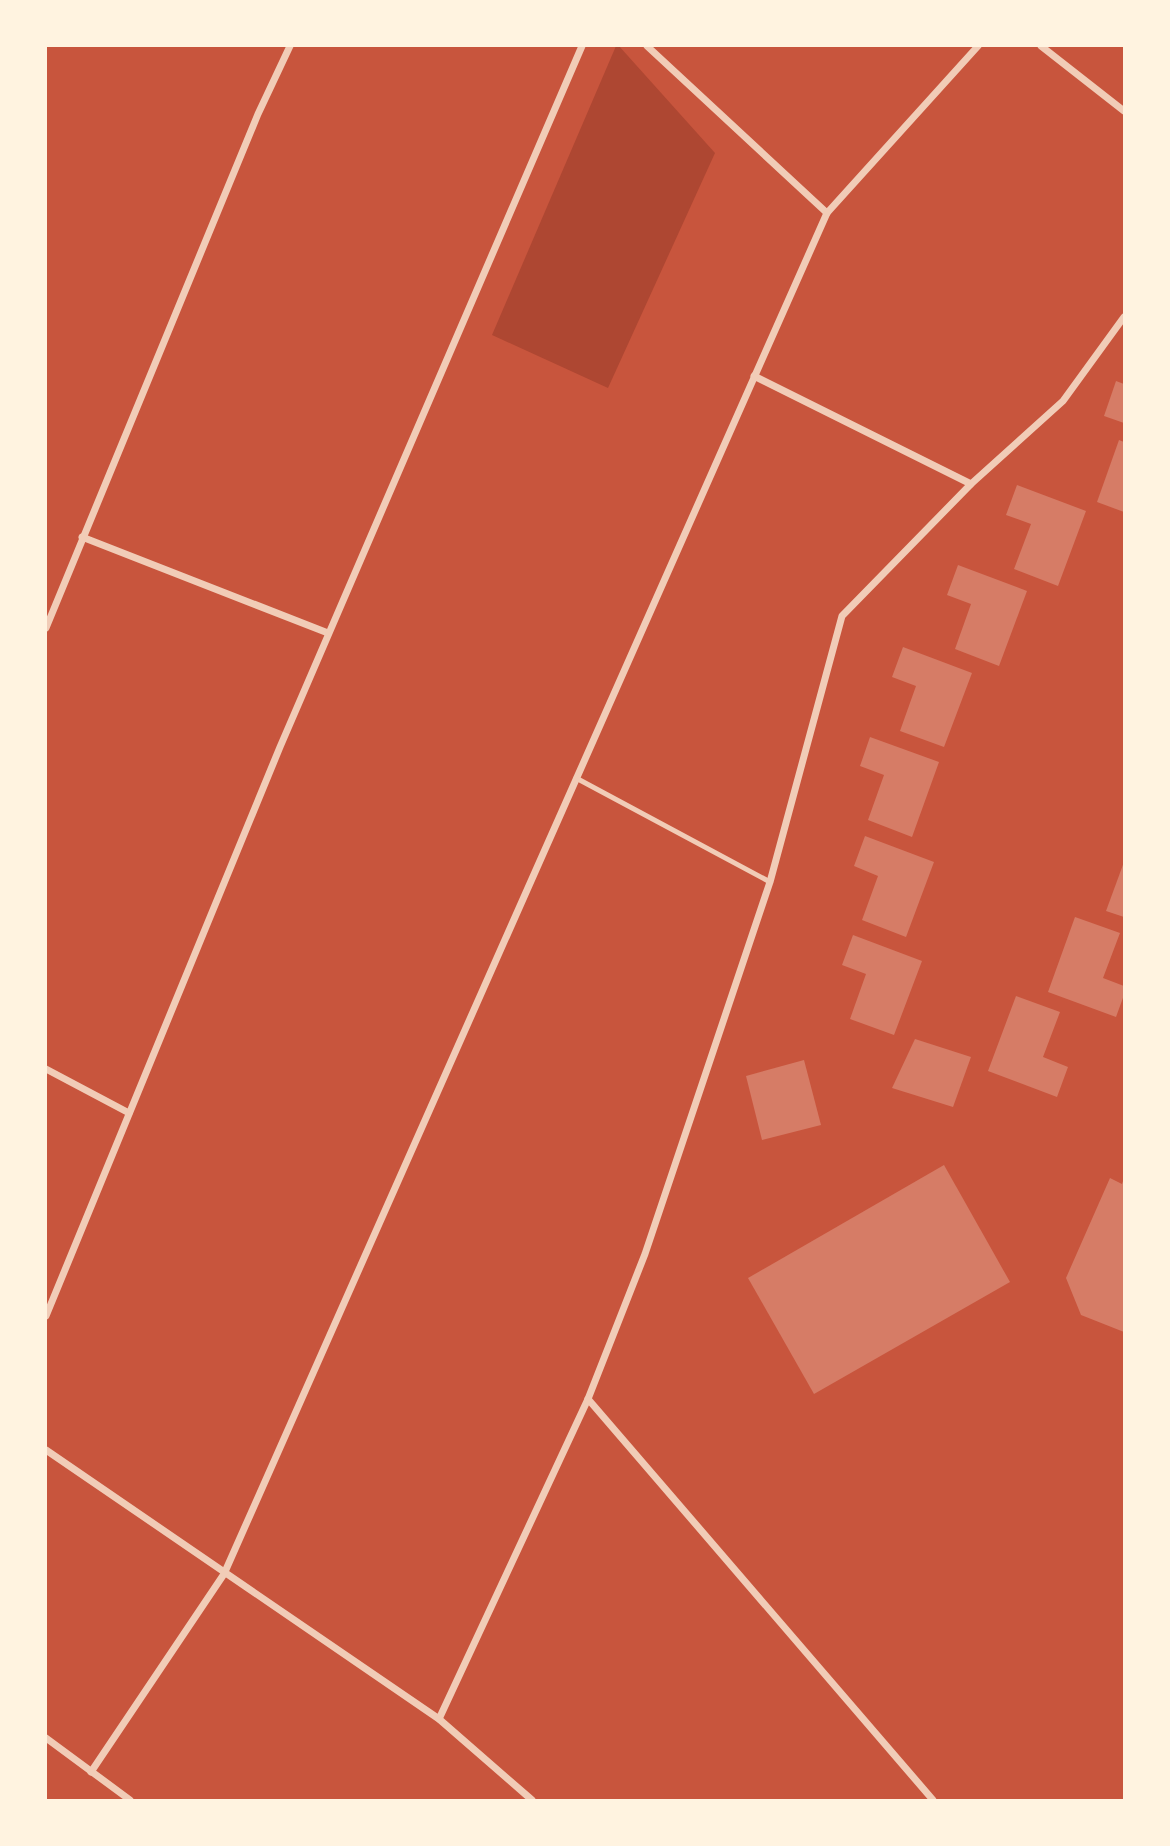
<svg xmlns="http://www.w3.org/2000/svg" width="1170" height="1846" font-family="Commissioner,sans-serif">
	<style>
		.green { fill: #ae4732 }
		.building { fill: #d67c66 }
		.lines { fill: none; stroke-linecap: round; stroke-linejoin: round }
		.service { stroke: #f1ccb7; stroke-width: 5 }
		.minor { stroke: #f1ccb7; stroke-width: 7 }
	</style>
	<rect width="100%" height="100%" fill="#c8553d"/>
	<!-- green -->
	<polygon class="green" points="616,46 619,46 715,153 608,388 492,335"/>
	<!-- building -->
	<g class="building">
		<polygon points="1116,381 1124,384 1124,423 1104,416"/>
		<polygon points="1119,440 1124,442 1124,512 1097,502"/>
		<polygon points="1017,485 1086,511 1058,586 1014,569 1031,524 1006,515"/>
		<polygon points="958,565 1027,591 999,666 955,649 971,604 947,595"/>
		<polygon points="903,647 972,673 944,747 900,731 916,686 892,677"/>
		<polygon points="870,737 939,762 912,837 868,820 884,775 860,766"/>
		<polygon points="865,836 934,862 906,937 862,920 878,876 854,866"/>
		<polygon points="1124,862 1124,917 1106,911"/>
		<polygon points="1075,917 1120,933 1103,978 1124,986 1124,995 1116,1017 1048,992"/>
		<polygon points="853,935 922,961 894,1035 850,1019 866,974 842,965"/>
		<polygon points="1016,996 1060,1012 1043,1057 1068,1067 1057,1097 988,1071"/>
		<polygon points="915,1039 971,1057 953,1107 892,1088"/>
		<polygon points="804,1060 821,1125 762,1140 746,1076"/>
		<polygon points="944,1165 1010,1282 814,1394 748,1278"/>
		<polygon points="1110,1178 1122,1184 1124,1178 1124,1332 1081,1315 1066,1278"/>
	</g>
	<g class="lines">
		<!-- service -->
		<polyline class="service" points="576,778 770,882"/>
		<!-- minor -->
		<g class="minor">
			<polyline points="647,46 827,213"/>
			<polyline points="1041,46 1124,111"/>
			<polyline points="754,376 971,484"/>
			<polyline points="82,537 328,633"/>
			<polyline points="46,628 258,114 290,46"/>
			<polyline points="46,1069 129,1113"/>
			<polyline points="46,1316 280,747 582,46"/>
			<polyline points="588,1399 933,1800"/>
			<polyline points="46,1450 439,1719 532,1800"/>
			<polyline points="439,1719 588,1399 645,1254 770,882 842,616 971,484 1063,401 1124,317"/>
			<polyline points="46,1738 130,1800"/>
			<polyline points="91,1772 224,1574 827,213 978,46"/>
		</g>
	</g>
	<!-- border -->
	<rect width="1170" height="1846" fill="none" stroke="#fff3e0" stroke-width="94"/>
</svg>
